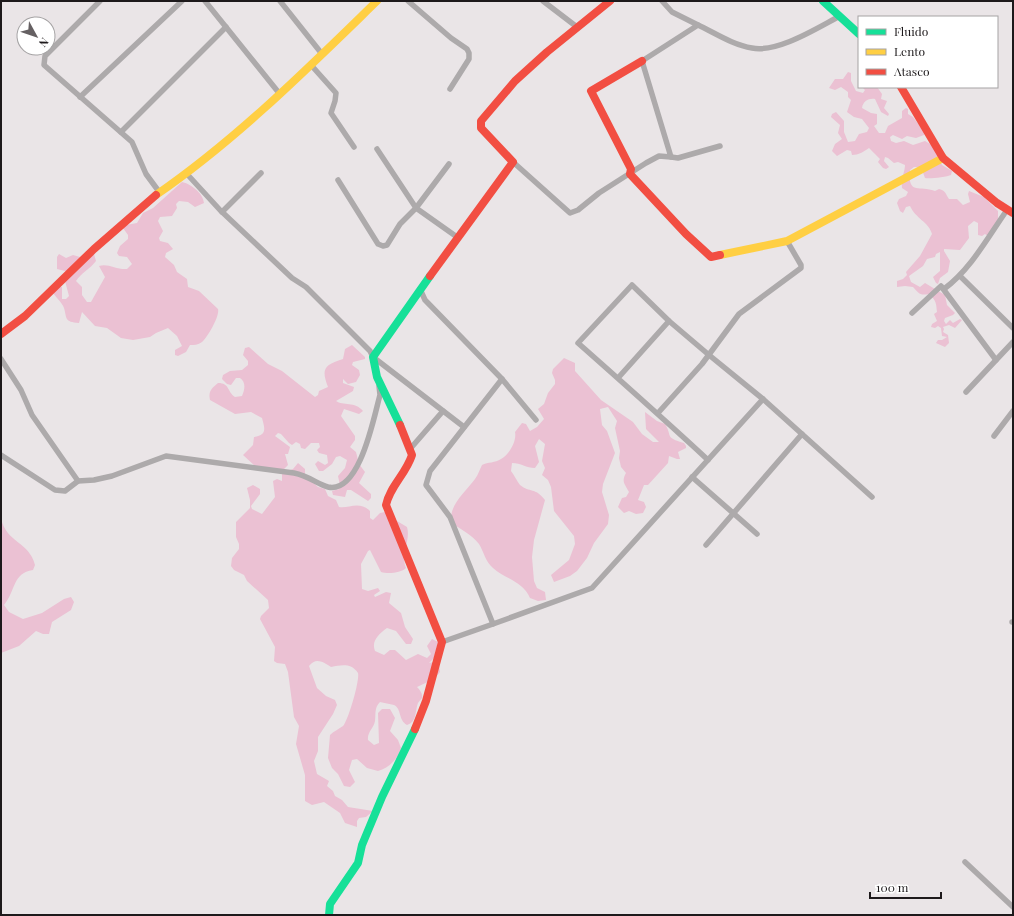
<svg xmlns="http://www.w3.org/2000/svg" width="1014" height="916" font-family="'Playfair Display',serif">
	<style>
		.green { fill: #ebc1d3 }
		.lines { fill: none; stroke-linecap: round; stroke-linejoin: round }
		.street { stroke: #adaaab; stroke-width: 5.5 }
		.fast { stroke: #16e098; stroke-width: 8 }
		.slow { stroke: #ffcf43; stroke-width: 8 }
		.jam { stroke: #f24e42; stroke-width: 8 }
	</style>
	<rect width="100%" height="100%" fill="#eae5e7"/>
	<!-- green -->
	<g class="green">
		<path d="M848 72 851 73V81L856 91 863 93 865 90 862 87H877L882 94 881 99 887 101 884 108 889 114 888 116 881 112 875 99C869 98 863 101 862 108L871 113 877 114V124L874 126 879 133H885L888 126 902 118V111L906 108 908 109V114L913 117 925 133 924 135 916 138 907 136 902 139 893 135 890 137 891 141 896 143 904 141 913 145 925 141 932 145 942 165 952 171 951 175C947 177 929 179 925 178L921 167H914L910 170C908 195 917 185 935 191L939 189C946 191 945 193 949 199H957L963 205 970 202 968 194 969 191 984 197 998 211V219L988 236 985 234 982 236 978 235V223L974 221 968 226 969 238 960 250 944 249V251L950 261 948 272 940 278 938 284 936 283 933 277 940 271V252L936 254 935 257 927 259 923 266 909 276 911 282 920 287 925 283 945 295 947 305 955 313 953 315 945 318 944 321 946 324 950 320 953 323 960 319 962 320 955 328 949 325 943 327 944 329 943 332 948 335 949 343 945 347 936 343 938 340H942L947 337 942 336 941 328 938 326 935 328 931 327 932 324 937 321 934 314 937 312C936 304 937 301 929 294 919 296 919 293 913 287L905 286 897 287V281L903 279 907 275 906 272 920 256 932 234C929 222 916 219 910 206L906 207 903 213 900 211 897 203 899 199 906 196 908 192 902 188C901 178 905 171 905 165L898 162 894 163 888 158 885 157 884 161 889 167 886 169 883 168 878 162 880 159 869 148C863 152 859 155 852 155L851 151 847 150 837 156 832 151 835 144 842 139 838 133 840 125 831 117 832 114 836 112 844 121V132L848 142 855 141 859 134 867 132 869 128 862 119 854 117 847 112 851 100 848 97V92L841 87 835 90 829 88 835 79H843Z"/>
		<path d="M182 182C191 184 203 193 204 203L195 207 188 202 179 201 176 204 177 208 172 216 160 217 158 221 163 231 159 238 160 241 168 243 173 249 166 253 165 257 174 265 177 272 187 279 188 287 199 291 218 309C220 316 207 338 202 342 198 345 194 345 190 345L186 352 178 356 175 355V350L182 346 177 336 168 328 156 333 150 337 133 340 121 338 107 328 95 326 82 312 79 323C64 322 67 318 64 308 62 302 55 297 52 291L58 287H62V299H66L69 296 65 281 68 274 65 271 57 269V257L59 254 66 258 73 255 80 257 94 254 96 261C90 269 81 273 76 281L82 287V295L87 302H91L105 277 99 266C108 263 117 270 127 269L132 264 127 257 119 256 117 253 120 246 128 239V235L123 228 126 225 137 223 143 213 153 208Z"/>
		<path d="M352 345 365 357V359L353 362 352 365 359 370 360 375 356 382 348 384 343 379V383L354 387 353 391 336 401C343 406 355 401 363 411L359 414 344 409 341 416 355 436V440L350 447 356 452 359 464 365 472 359 483 371 494V498L368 501 351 490H347L345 497 333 495 332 491 339 489 340 485 338 476 345 468 347 460 340 456 336 457 332 464 323 471H319L315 464 318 461 325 465 328 463 327 455 319 453 317 450 320 447 319 443H311L305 449 301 448 300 444 296 442 292 445 289 443 281 434 278 433 275 436 290 447 288 454H285L288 465 283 470 255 466 243 455 253 445 254 437C267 435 265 429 262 418L251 412 235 414 210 400C208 391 212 388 218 383 230 383 227 392 235 397L242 396C245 389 246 382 240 378H236L231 385 227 384 222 379 223 375 230 371 242 370 248 365V361L243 355 245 348 249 347 268 364 282 371 315 397 318 395 319 391 328 387C321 369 324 365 343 359L345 349Z"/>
		<path d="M564 358 575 363V371L601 400 633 422 642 434 653 442H659L646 429 645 412 657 421 665 424C673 437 664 437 684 443L686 446V448L678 452 680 459H677L669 456 668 463 648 485H644L638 500 644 502 646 507 643 513 636 514 629 511 624 513 618 507 622 498 626 497 629 492C625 484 621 482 626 473L621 467 619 458 620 451 615 428 617 421 608 407 600 409 602 425 607 431 615 453 603 484 602 492 609 515 608 524 594 543 587 558 577 571 570 576 554 582 551 575 569 560 575 544 574 536 554 511 551 487 548 480 542 475 545 468 542 461 545 444 539 439 535 446 539 462 535 468C526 468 521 463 512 463L511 471C514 475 517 481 520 485 530 493 535 487 545 500L534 540 532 557 534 581 537 588 545 592 546 600 538 601 530 598C523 581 505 579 493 568 485 561 484 552 479 544 472 535 461 529 451 523 449 504 465 493 475 479 478 475 480 469 482 465 488 462 495 463 501 459 509 455 517 441 515 432L522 423 526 424 530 431 537 427 544 419 538 409 544 404 548 393 555 384V380L552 373 553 369Z"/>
		<path d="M298 463 305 469V475L318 487 325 489 328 496 336 500 339 507C348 509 359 500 370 511V518L373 520 380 513 385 512 392 518 407 527C411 540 400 555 406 568 401 573 388 574 381 572L370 550 368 551 361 564 362 589 368 591 378 588 380 591 374 595 375 597 386 592 391 593 389 603 401 613 405 627 413 639 411 644H406L396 631 387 628C379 634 371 641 375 651L384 655 390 650H395L406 660 418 654 427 658 431 654 427 646 432 639 438 642 434 658 429 663 434 662 439 665 440 672 434 679 417 687C420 690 423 694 422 698 421 700 419 701 418 703 415 711 417 722 407 725 398 720 402 709 394 705 390 704 384 703 380 702 374 708 376 714 375 721 374 728 367 732 368 740L374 745 379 743 378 713 382 709H390L395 718 390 731 398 740 401 748C398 759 389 768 378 771L367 768 357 759 352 760 349 770 355 782 350 787 344 786 338 774 332 768 328 758 330 735C334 731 339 729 343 726 348 721 360 680 358 673 351 663 342 665 331 667 323 662 316 657 309 666L317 688 326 696 335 700 337 705 333 714 318 737V751L314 761 317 774 329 781 327 786 333 791 335 796 342 800 348 807 373 811 366 817 359 818 357 821V827L345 823 340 813 324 802 312 805 305 801V775L296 744 299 726 294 717 288 672 285 664 277 663 274 661 275 647 260 619 261 616 269 608 268 600 247 581 244 575 234 570 231 566 232 558 239 549V544L236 537V522L250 508V500L247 488 253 485 260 489V494L251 506 252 509 262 514 275 497 273 481 277 479 282 481V473L293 469Z"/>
		<path d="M1 518C6 543 29 541 35 565L33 570C12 573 16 591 4 605L9 612 23 619 42 613 64 599 71 597 74 602 71 610 52 622 49 634H43L36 631 19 646 1 653Z"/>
	</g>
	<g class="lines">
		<!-- street -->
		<g class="street">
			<polyline points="100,1 45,56 44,65 132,142 146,174 160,193"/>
			<polyline points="205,1 279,93"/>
			<polyline points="280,1 322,54"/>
			<polyline points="408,1 451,38 467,49 469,53 469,59 450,89"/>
			<polyline points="543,1 577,27"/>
			<path d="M698 25C715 33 733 45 752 48 778 53 817 28 840 16"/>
			<polyline points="311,65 336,93 335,101 331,113 354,147"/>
			<polyline points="80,97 182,1"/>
			<polyline points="121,132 226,27"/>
			<polyline points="377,149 416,208 457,237"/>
			<polyline points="671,157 678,158 720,146"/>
			<polyline points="513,162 570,213 578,210 599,193 646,163 659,156 671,157 642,61 698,25 672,12 662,1"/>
			<polyline points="187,174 220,210 292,278 306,287 370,351 373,357 464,427"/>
			<polyline points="338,180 378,244 383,246 387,245 400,224 416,208 449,164"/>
			<polyline points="222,212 261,173"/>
			<polyline points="960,276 1013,328"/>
			<polyline points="420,289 425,300 502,379 536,420"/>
			<path d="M944 289C971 269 988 237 1007 210"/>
			<polyline points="912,313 941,286 996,360"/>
			<polyline points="669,321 709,355 763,399 872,497"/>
			<polyline points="1,359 21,390 32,415 78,481"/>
			<path d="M618 378 669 321 632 285 578 343C622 382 665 420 708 460"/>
			<polyline points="502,379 430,471 426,485 450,517 493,624 592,588 763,399"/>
			<polyline points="966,392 1013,342"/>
			<polyline points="658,413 702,364 739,314 801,268 801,265 787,241"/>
			<polyline points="994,436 1013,411"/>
			<polyline points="410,449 443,411"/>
			<path d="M1 455 55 490 65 491 78 481 94 480 112 476 166 456 294 473C309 476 317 484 328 487 360 494 374 416 380 395L379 386"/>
			<polyline points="692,477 757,534"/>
			<polyline points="706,545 802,434"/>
			<polyline points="1012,622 1013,622"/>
			<polyline points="442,642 493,624"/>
			<polyline points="965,862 1013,907"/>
		</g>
		<!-- fast -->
		<g class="fast">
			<polyline points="823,1 859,34"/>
			<polyline points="400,425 377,377 373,357 430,276"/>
			<polyline points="329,915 330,904 358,863 362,845 382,797 415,729"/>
		</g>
		<!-- slow -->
		<g class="slow">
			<path d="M156 195C237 139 307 69 377 1"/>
			<polyline points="720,255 787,241 943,158"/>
		</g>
		<!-- jam -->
		<g class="jam">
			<polyline points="642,61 591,91 631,169 630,174 686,234 711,257 720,255"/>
			<polyline points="901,87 943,158 997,203 1013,213"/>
			<polyline points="430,276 513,162 481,128 481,121 515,81 547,52 610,1"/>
			<polyline points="1,334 25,316 94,249 156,195"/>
			<path d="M400 425 412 455C406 474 390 486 386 505L442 642 426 701 415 729"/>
		</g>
	</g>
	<!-- border -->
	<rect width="1014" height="916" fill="none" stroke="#1d191b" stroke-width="4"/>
	<!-- legend -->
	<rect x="858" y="16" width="140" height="72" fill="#ffffff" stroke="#a5a3a4"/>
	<rect x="866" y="29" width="20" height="6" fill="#16e098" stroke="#a5a3a4"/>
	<text x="894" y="36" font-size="12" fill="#1d191b">Fluido</text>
	<rect x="866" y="49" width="20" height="6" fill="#ffcf43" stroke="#a5a3a4"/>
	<text x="894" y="56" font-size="12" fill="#1d191b">Lento</text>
	<rect x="866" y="69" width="20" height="6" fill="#f24e42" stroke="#a5a3a4"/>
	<text x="894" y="76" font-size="12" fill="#1d191b">Atasco</text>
	<!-- north arrow -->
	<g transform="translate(36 36) rotate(130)"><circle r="19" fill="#ffffff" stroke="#a5a3a4"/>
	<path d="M0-3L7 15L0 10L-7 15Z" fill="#656062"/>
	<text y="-6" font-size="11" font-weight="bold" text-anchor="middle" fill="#1d191b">N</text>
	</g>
	<!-- scale -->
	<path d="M870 892v6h71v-6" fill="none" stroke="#1d191b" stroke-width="2"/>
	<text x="876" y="892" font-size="12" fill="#1d191b" stroke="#ffffff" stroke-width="3" paint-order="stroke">100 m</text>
</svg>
